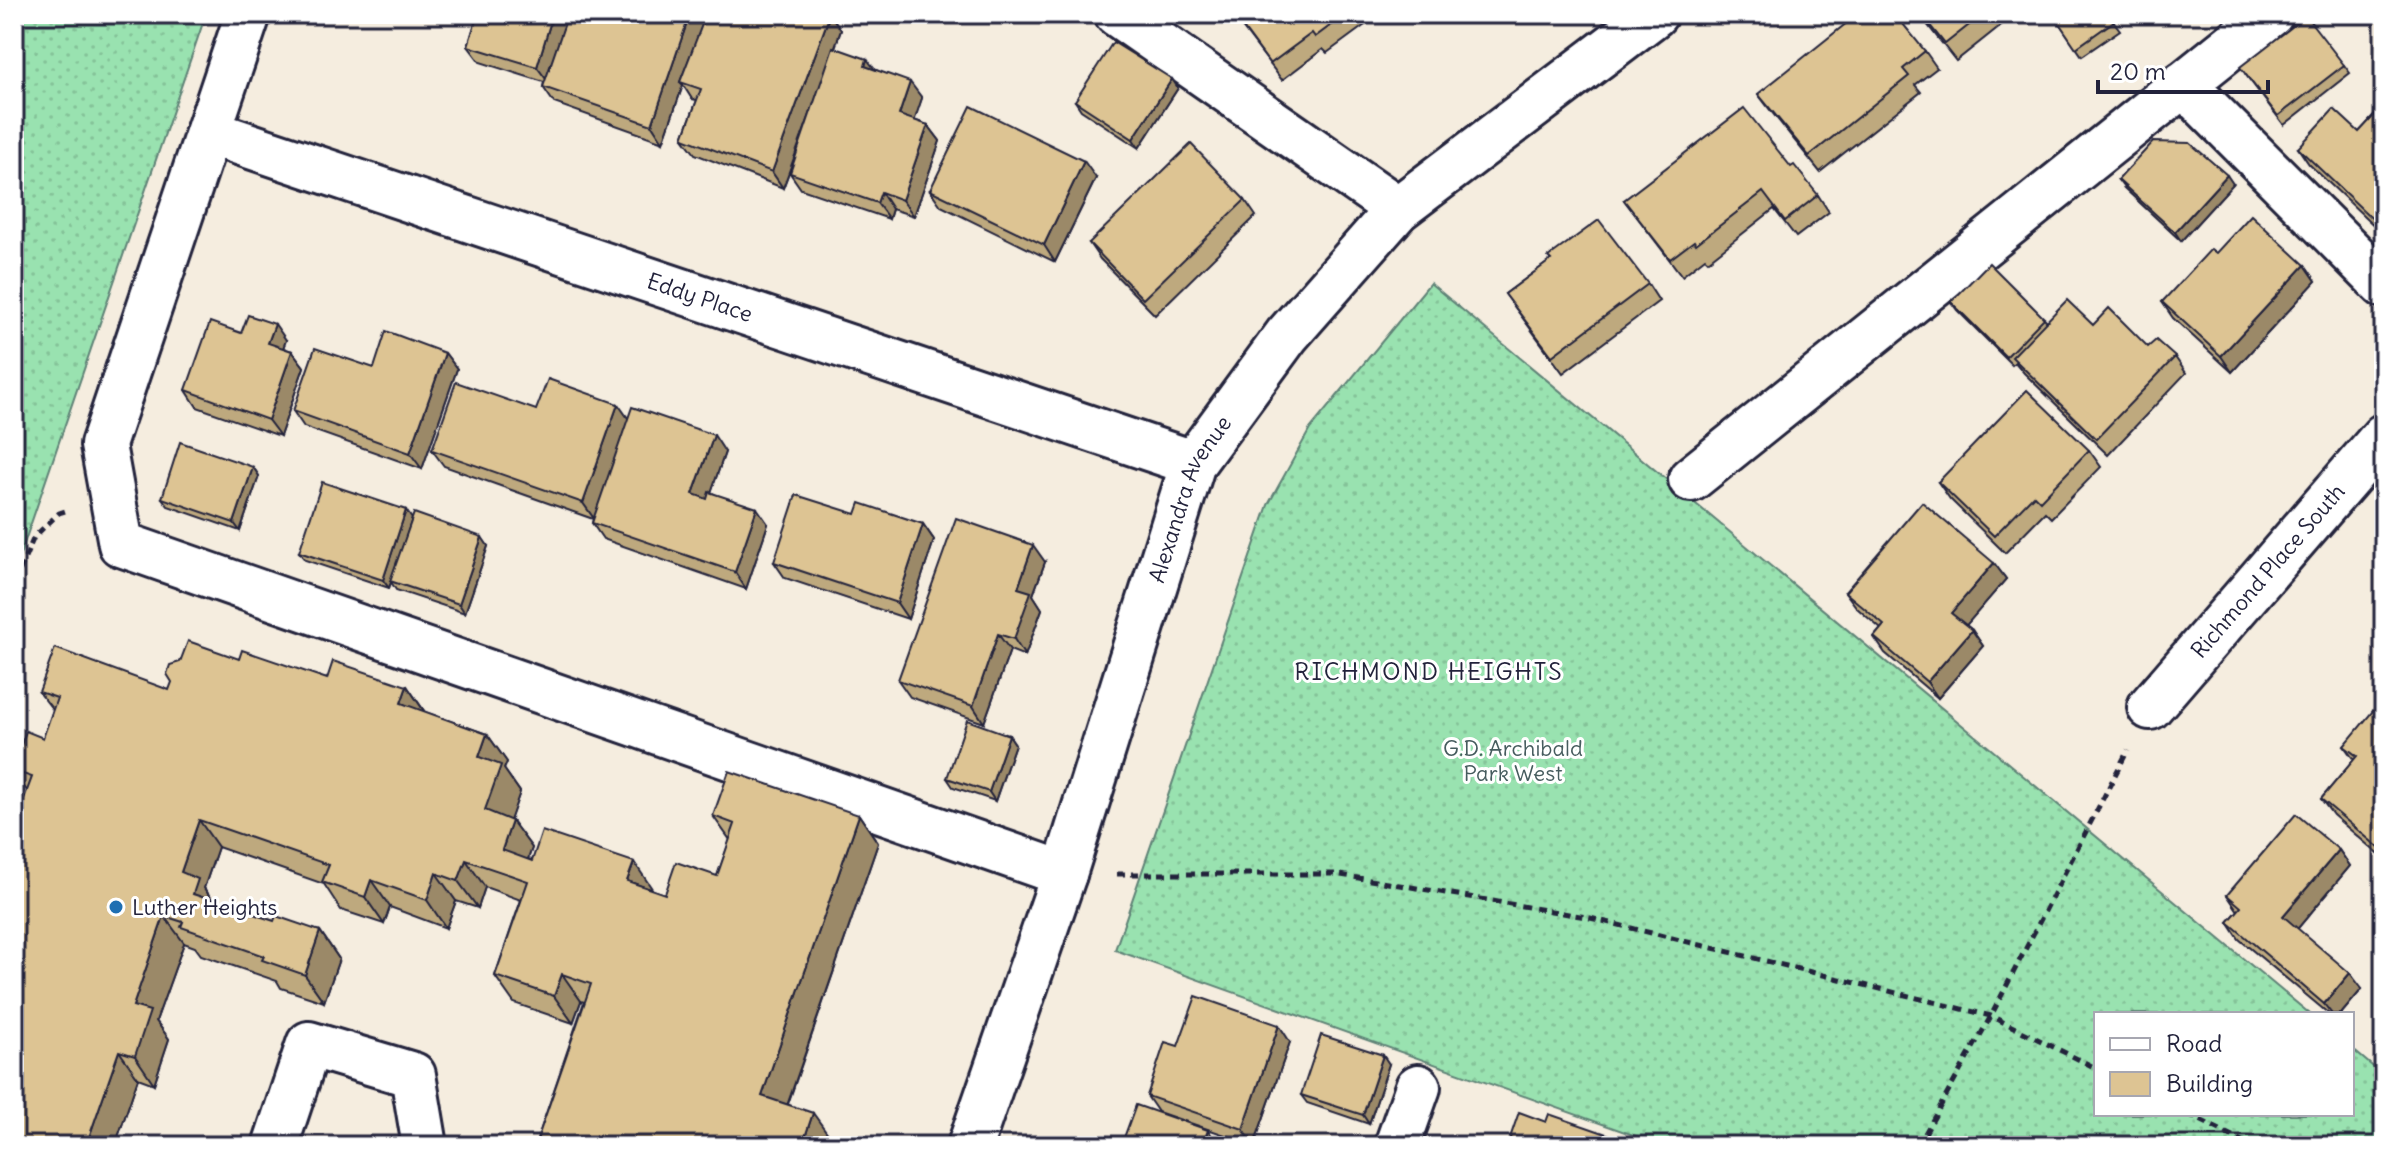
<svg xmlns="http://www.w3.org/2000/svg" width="2398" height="1160" font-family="Delius,sans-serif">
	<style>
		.grass { fill: url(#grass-dots); stroke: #5e8276; stroke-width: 2 }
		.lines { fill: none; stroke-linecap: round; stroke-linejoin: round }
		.minor-casing { stroke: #22223b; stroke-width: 50 }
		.path { stroke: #22223b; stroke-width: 5; stroke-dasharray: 8 6; stroke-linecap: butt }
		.minor { stroke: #fff; stroke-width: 44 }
		.wall { fill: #bea97e; stroke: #22223b; stroke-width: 2 }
		.shaded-wall { fill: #9b8967; stroke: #22223b; stroke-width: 2 }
		.building { fill: #ddc493; stroke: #22223b; stroke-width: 2 }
		.poi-dot { fill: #1f6fb2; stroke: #fff; stroke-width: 3 }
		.labels { text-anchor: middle; stroke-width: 6; stroke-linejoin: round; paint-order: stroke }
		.street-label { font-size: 22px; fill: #22223b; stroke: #fff }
		.park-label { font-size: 22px; fill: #465c5e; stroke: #fff }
		.poi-label { font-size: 22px; fill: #22223b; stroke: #fff; text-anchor: start }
		.neighbourhood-label { font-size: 24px; letter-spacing: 2px; fill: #22223b; stroke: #fff }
	</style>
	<defs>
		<pattern id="grass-dots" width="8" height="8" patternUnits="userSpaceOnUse" patternTransform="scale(2)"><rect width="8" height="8" fill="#99e2b0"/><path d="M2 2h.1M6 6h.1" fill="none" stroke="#84c298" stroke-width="1.8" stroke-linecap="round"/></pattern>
	</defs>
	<rect width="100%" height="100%" fill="#f5eddf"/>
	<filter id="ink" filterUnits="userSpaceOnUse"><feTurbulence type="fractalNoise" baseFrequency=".0125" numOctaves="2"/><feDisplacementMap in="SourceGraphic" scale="16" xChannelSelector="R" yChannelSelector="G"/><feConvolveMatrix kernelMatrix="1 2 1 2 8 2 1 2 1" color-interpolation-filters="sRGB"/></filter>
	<g filter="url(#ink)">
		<!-- grass -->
		<g class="grass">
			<polygon points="14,14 206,14 14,573"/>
			<polygon points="1430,283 2310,1014 2096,1014 2096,1114 2352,1114 2352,1049 2384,1076 2384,1146 1664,1146 1115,950 1268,505 1310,429"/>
		</g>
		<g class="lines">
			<defs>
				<g id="minor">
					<polyline points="248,14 103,445 121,544 1064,874"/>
					<polyline points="1117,14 1398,209"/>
					<polyline points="2183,84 2384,285"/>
					<path id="s1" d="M209 132 1193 463"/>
					<polyline points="1691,479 2271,14"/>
					<path id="s2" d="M2150 707 2384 436"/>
					<polyline points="275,1146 309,1044 413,1075 425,1146"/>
					<path id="s3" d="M970 1146 1064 874 1193 463 1287 335 1398 209 1655 14"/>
					<polyline points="1397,1146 1418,1087"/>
				</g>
			</defs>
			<!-- minor casing -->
			<use href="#minor" class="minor-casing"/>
			<!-- path -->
			<g class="path">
				<polyline points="14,584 34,537 59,513 65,511"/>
				<polyline points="1117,874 1335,874 1586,917 1991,1016 2096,1068"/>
				<polyline points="2188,1114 2252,1146"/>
				<polyline points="1918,1146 1991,1016 2128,750"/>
			</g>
			<!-- minor -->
			<use href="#minor" class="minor"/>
		</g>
		<!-- wall -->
		<g class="wall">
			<polygon points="470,14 830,14 841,30 835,48 875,69 922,98 914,120 928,125 940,141 914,216 892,209 889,219 801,189 790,173 802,138 783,188 695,154 683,138 697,100 692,99 683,85 663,142 554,103 543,87 544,82 480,62 468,46 477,16"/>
			<polygon points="1232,14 1380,14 1327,53 1323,49 1282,80"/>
			<polygon points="1919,14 2015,14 1956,61"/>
			<polygon points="2053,14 2108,14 2120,30 2082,56"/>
			<polygon points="1925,51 1937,68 1915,85 1921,92 1820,172 1770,110 1758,94"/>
			<polygon points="2344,65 2350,73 2284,125 2246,75"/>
			<polygon points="1172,79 1178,88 1139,148 1081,110 1075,101"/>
			<polygon points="2384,105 2384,235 2309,164 2298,148 2359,132"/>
			<polygon points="1791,167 1818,195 1829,212 1796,237 1774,209 1708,261 1705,258 1682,276 1624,200"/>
			<polygon points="1096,178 1055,262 941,206 930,190"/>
			<polygon points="2118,180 2233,184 2181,241 2124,188"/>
			<polygon points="1245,200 1256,216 1155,315 1100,259 1089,243"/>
			<polygon points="2216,253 2305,265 2316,281 2232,372 2173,318 2162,302"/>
			<polygon points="1551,260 1648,284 1659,301 1563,373 1505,294"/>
			<polygon points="1951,302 2044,318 2047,321 2093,325 2175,357 2186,373 2108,455 2024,373 2015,362 2012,365 1957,310"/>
			<polygon points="241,333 286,340 283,348 292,351 304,367 280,436 197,407 186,390"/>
			<polygon points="445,353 457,369 422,469 304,427 293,411"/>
			<polygon points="536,410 628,418 725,452 711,492 768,524 746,589 603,539 592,523 593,519 444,466 432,450"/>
			<polygon points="2089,450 2101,467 2051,518 2045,512 2005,553 1950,499 1938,482"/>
			<polygon points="253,467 259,476 240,531 168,506 162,498"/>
			<polygon points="412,518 488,546 465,613 396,590 391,582 389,588 305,560 299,552"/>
			<polygon points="923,524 934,540 908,619 785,578 774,562"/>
			<polygon points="1045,562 1033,595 1042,609 1025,656 1010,650 984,723 910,697 898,680"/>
			<polygon points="1994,563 2006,579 1966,625 1972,630 1983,646 1938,698 1885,653 1874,637 1881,629 1857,608 1845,592"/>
			<polygon points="239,659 327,679 407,686 425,712 487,734 507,762 504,769 520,792 510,820 512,821 532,848 528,859 653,890 665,894 717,876 730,840 713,816 859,815 878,843 788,1104 833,1141 831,1146 535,1146 584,1002 581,1001 573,1023 514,1003 495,976 521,900 485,887 478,908 456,901 446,928 390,907 384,924 341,910 324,884 218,847 204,888 213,900 274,921 320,931 339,959 324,1002 281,988 277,981 201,955 195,947 184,943 156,1021 169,1039 154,1084 138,1078 115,1146 27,791 14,773 14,766 43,738 53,710 39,692 169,690"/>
			<polygon points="2384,703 2384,859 2333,815 2321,799 2354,760 2344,746"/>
			<polygon points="1009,735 1015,744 995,801 953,787 947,778"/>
			<polygon points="2339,850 2350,866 2297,929 2362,989 2341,1014 2329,1014 2239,939 2228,922 2238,911 2227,895"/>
			<polygon points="1290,1042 1254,1145 1158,1112 1147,1096 1178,1046"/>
			<polygon points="1389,1064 1369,1124 1307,1103 1301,1095"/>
		</g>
		<!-- shaded-wall -->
		<g class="shaded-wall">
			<polygon points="553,14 570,14 549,83 537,67"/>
			<polygon points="690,14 707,14 680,82 683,85 663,142 652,125"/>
			<polygon points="830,14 841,30 783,188 772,172"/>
			<polygon points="867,59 879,75 865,66"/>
			<polygon points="1172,79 1178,88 1139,148 1133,139"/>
			<polygon points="910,82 922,98 911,131 899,115"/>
			<polygon points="928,125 940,141 914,216 902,200"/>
			<polygon points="1084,161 1096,178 1055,262 1044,245"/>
			<polygon points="2227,175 2233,184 2181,241 2175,232"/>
			<polygon points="881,192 892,209 889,219 877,203"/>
			<polygon points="2305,265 2316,281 2232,372 2221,356"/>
			<polygon points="275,324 286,340 279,359 268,343"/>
			<polygon points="292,351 304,367 280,436 268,420"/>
			<polygon points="445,353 457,369 422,469 410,453"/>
			<polygon points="618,404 630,421 595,520 583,503"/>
			<polygon points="714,435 725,452 705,510 693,494"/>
			<polygon points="253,467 259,476 240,531 234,523"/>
			<polygon points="757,508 768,524 746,589 735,572"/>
			<polygon points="406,510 412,519 389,588 383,580"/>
			<polygon points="923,524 934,540 908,619 897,603"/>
			<polygon points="482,537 488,546 465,613 459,604"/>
			<polygon points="1033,545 1045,562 1033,595 1042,609 1025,656 1014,639 1018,588"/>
			<polygon points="1994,563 2006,579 1963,629 1951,613"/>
			<polygon points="1972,630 1983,646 1938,698 1927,682"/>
			<polygon points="998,634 1010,650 984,723 973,706"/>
			<polygon points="407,686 426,714 401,703"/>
			<polygon points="487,734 507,762 504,769 520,792 504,838 485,810 479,757"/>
			<polygon points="1009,735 1015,744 995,801 989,792"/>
			<polygon points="859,815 878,843 781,1123 762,1096"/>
			<polygon points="199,820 218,847 204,888 217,907 193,894 181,872"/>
			<polygon points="512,821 532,848 521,878 502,850"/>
			<polygon points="2339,850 2350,866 2294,933 2283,916"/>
			<polygon points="466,860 485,887 478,908 458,881"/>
			<polygon points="634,862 653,890 627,881"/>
			<polygon points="436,873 456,901 446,928 427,900"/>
			<polygon points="371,880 390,907 384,924 365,897"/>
			<polygon points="164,916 184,943 156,1021 169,1039 154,1084 135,1056 133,1006"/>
			<polygon points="320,931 339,959 324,1002 305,975"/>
			<polygon points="2350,973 2362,989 2341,1014 2332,1014 2324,1004"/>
			<polygon points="562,974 581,1001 573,1023 554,996"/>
			<polygon points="1279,1025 1290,1042 1254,1145 1243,1129"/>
			<polygon points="119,1051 138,1078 115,1146 86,1146"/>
			<polygon points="1383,1055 1389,1064 1369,1124 1363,1115"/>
			<polygon points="813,1113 833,1141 831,1146 802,1146"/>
			<polygon points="1208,1130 1219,1146 1202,1146"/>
		</g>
		<!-- building -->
		<g class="building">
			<polygon points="478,14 553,14 537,67 468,46"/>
			<polygon points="568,14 690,14 652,125 543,87"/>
			<polygon points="706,14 830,14 772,172 683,138 701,89 680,82"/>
			<polygon points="1233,14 1346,14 1315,37 1312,33 1270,64"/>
			<polygon points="1858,14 1895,14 1925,51 1903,69 1909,76 1809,156 1758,94"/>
			<polygon points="1921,14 1983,14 1945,44"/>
			<polygon points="2053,14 2108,14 2114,21 2076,48"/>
			<polygon points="2306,16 2344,65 2278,116 2240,67"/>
			<polygon points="1113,42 1172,79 1133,139 1075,101"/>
			<polygon points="833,47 867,59 865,66 910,82 899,115 928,125 902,200 881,192 877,203 790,173"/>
			<polygon points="2384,105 2384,230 2298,148 2334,109 2359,132"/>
			<polygon points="971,106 1084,161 1044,245 930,190"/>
			<polygon points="1744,108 1791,167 1794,165 1818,195 1785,221 1763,192 1696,244 1694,241 1670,259 1624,200"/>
			<polygon points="2153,142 2190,143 2227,175 2175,232 2118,180"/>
			<polygon points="1191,144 1245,200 1143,299 1089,243"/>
			<polygon points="2251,215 2305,265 2221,356 2162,302 2211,249 2216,253"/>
			<polygon points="1599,220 1648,284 1552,356 1505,294 1551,260 1548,257"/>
			<polygon points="1989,263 2044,318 2006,357 1951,302"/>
			<polygon points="2067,300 2093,325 2109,308 2148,347 2156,340 2175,357 2096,439 2012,357"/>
			<polygon points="248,315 275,324 268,343 292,351 268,420 186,390 210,322 241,333"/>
			<polygon points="386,331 445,353 410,453 293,411 315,348 374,368"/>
			<polygon points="548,379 618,404 583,503 432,450 456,382 536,410"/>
			<polygon points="2027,390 2089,450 2040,501 2034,495 1994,536 1938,482"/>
			<polygon points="632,407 714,435 693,494 707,499 709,492 757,508 735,572 592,523"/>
			<polygon points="180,442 253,467 234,523 162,498"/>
			<polygon points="322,482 406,510 383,580 299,552"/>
			<polygon points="796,495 856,514 860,503 923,524 897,603 774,562"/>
			<polygon points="1922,502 1994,563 1951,613 1972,630 1927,682 1874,637 1884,625 1845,592"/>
			<polygon points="414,513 482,537 459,604 390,581"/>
			<polygon points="956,518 1033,545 1018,588 1031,592 1014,639 998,634 973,706 898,680"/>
			<polygon points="188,641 239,659 242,650 327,679 333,661 407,686 401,703 487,734 479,757 501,765 485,810 512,821 502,850 532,861 542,831 634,862 627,881 665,894 676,862 717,876 735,824 713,816 729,771 859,815 762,1096 813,1113 802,1146 761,1146 748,1141 746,1146 535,1146 591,984 562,974 554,996 495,976 528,881 466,860 458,881 436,873 427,900 371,880 365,897 322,882 329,865 199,820 181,872 198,879 193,894 274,921 276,916 320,931 305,975 262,960 264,956 181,927 183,922 164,916 133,1006 150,1011 135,1056 119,1051 86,1146 14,1146 14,826 32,777 14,771 14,766 26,731 43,738 57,698 39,692 55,648 169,690 172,682 167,674 170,665 180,662"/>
			<polygon points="2381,701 2384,703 2384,852 2321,799 2357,756 2344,746"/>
			<polygon points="967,720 1009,735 989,792 947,778"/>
			<polygon points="2296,814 2339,850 2283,916 2350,973 2324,1004 2228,922 2241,907 2227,895"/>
			<polygon points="1196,996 1279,1025 1243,1129 1147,1096 1165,1042 1178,1046"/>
			<polygon points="1321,1035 1383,1055 1363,1115 1301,1095"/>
			<polygon points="1136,1105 1208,1130 1202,1146 1121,1146"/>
			<polygon points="1519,1112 1546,1122 1549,1114 1641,1146 1522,1146 1509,1141"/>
		</g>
	</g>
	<!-- markers -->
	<circle class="poi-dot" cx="116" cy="907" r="8"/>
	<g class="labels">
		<!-- street labels -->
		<g class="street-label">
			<text dy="8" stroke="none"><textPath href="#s1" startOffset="518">Eddy Place</textPath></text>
			<text dy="8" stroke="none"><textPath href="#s3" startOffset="684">Alexandra Avenue</textPath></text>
			<text dy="8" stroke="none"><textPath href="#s2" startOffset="180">Richmond Place South</textPath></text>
		</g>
		<!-- park labels -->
		<g class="park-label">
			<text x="1513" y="756">G.D. Archibald<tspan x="1513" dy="25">Park West</tspan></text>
		</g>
		<!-- poi labels -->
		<g class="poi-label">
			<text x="132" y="915">Luther Heights</text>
		</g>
		<!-- neighbourhood labels -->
		<g class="neighbourhood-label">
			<text x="1429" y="680">RICHMOND HEIGHTS</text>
		</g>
	</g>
	<!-- margin -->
	<rect width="2398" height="1160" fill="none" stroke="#fff" stroke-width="48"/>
	<rect x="24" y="24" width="2350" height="1112" fill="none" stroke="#22223b" stroke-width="3" filter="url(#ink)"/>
	<!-- legend -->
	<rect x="2094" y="1012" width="260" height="104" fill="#ffffff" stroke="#a7a7b1" stroke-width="2"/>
	<rect x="2110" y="1038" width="40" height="12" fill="#ffffff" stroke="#a7a7b1" stroke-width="2"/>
	<text x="2166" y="1052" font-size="24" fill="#22223b">Road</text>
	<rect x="2110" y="1072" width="40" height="24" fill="#ddc493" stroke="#a7a7b1" stroke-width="2"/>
	<text x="2166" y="1092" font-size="24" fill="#22223b">Building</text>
	<!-- scale -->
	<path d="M2098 80v12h170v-12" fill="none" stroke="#22223b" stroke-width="4"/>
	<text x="2110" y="80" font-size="24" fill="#22223b" stroke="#ffffff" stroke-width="6" paint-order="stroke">20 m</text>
</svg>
